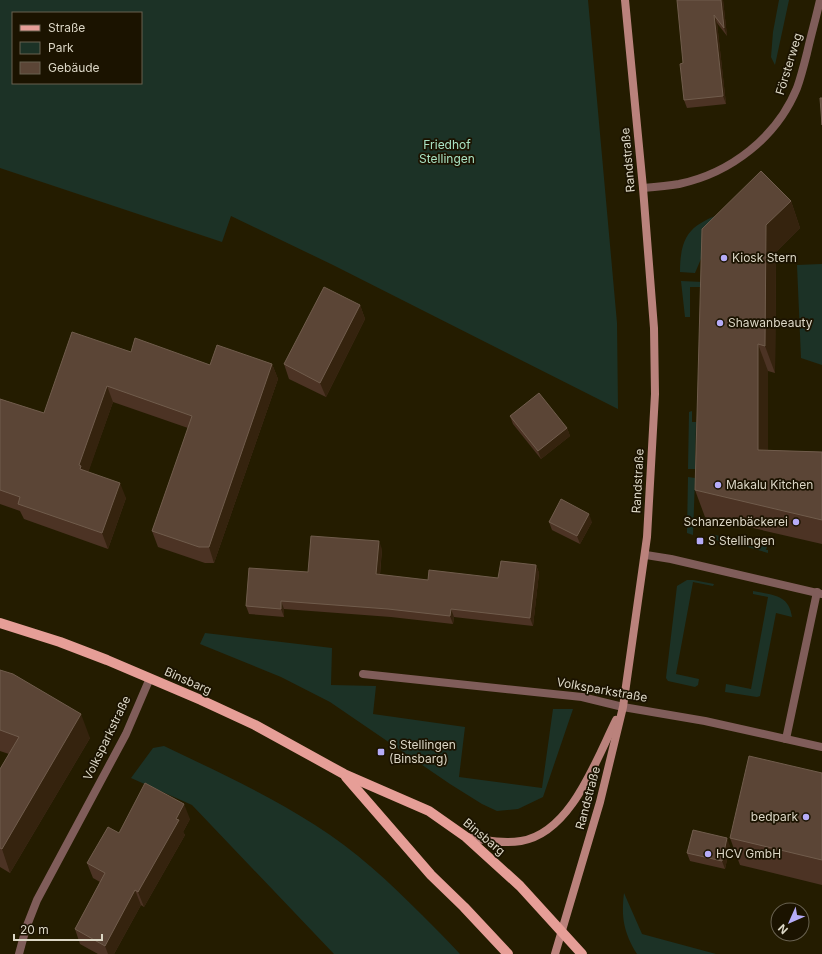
<svg xmlns="http://www.w3.org/2000/svg" width="822" height="954" font-family="Inter,sans-serif">
	<style>
		.green { fill: #1c3226; fill-rule: evenodd }
		.lines { fill: none; stroke-linecap: round; stroke-linejoin: round }
		.street { stroke: #805d5a; stroke-width: 8 }
		.secondary { stroke: #ba827c; stroke-width: 8 }
		.primary { stroke: #e69e97; stroke-width: 10 }
		.wall { fill: #4c3324 }
		.shaded-wall { fill: #35230e }
		.building { fill: #5b4536; stroke: #705c4c }
		.poi-dot { fill: #b6acf8; stroke: #1b1300; stroke-width: 1.5 }
		.labels { text-anchor: middle; stroke-width: 3.5; stroke-linejoin: round; paint-order: stroke }
		.street-label { font-size: 12px; fill: #dcd7c6; stroke: #1b1300 }
		.park-label { font-size: 12px; fill: #a9e2c3; stroke: #1b1300 }
		.poi-label { font-size: 12px; fill: #dcd7c6; stroke: #1b1300; text-anchor: start }
	</style>
	<rect width="100%" height="100%" fill="#241c00"/>
	<!-- green -->
	<g class="green">
		<path d="M0 0H588L617 323 618 409 333 265 231 216 222 242 0 168ZM13 13H141V83H13Z"/>
		<polygon points="779,0 789,0 775,65 771,57 773,32"/>
		<path d="M735 208 714 228 695 273 680 272C680 227 697 223 735 208Z"/>
		<polygon points="822,264 822,365 801,358 797,265"/>
		<polygon points="681,281 703,282 703,287 690,287 690,317 685,317"/>
		<polygon points="692,411 692,422 696,422 695,469 688,469 689,412"/>
		<polygon points="688,477 695,478 693,535 687,533"/>
		<polygon points="711,534 767,547 766,550 768,550 768,553 741,545 710,539"/>
		<polygon points="687,580 693,580 714,584 713,586 693,582 676,674 699,679 698,685 695,687 668,681 666,678 677,586"/>
		<path d="M753 591C772 595 789 594 792 617L776 613 760 696 757 697 725 692 726 684 751 689 768 597 753 594Z"/>
		<polygon points="205,633 332,648 331,685 376,686 373,714 465,727 459,777 542,788 553,709 573,709 543,797 518,809 497,811 482,804 450,784 330,702 281,677 200,644"/>
		<path d="M164 746C216 771 267 794 315 825 355 850 389 882 422 915 435 928 448 941 460 954H334L192 805 131 778 153 748Z"/>
		<path d="M624 893 642 934 716 954H637C624 933 621 918 624 893Z"/>
	</g>
	<g class="lines">
		<!-- street -->
		<g class="street">
			<path d="M643 188C655 187 667 186 679 184 731 173 777 137 797 88 801 77 804 65 807 53 811 35 816 18 820 0"/>
			<polyline points="646,555 671,559 822,594"/>
			<polyline points="363,674 582,697 623,707 705,721 822,747"/>
			<polyline points="786,739 817,592"/>
			<polyline points="19,954 26,928 37,900 126,734 150,678"/>
		</g>
		<!-- secondary -->
		<g class="secondary">
			<path d="M466 837C484 840 503 844 521 841 571 833 596 760 616 720"/>
			<polyline points="555,954 600,802 623,707 647,537 655,394 654,328 643,188 625,0"/>
		</g>
		<!-- primary -->
		<g class="primary">
			<polyline points="0,623 60,642 107,660 201,700 255,725 344,774 429,811 466,837 520,886 582,954"/>
			<polyline points="346,777 431,875 464,907 508,954"/>
		</g>
	</g>
	<!-- wall -->
	<g class="wall">
		<polygon points="723,0 727,36 717,23 726,104 687,108 684,100 683,63"/>
		<polygon points="791,201 800,228 776,252 775,373 768,371 768,450 822,452 822,544 705,517 695,490"/>
		<polygon points="360,305 365,319 326,397 289,379 284,364"/>
		<polygon points="131,352 210,365 272,364 278,379 214,563 205,563 158,547 152,531 188,428 113,402 88,472 126,498 108,549 24,519 20,511 0,504 0,399 44,413"/>
		<polygon points="510,416 567,428 570,436 541,459 513,424"/>
		<polygon points="549,522 592,522 580,544 552,530"/>
		<polygon points="382,549 380,575 428,580 498,578 536,565 539,573 533,626 454,617 453,624 391,617 284,609 284,617 249,614 246,606"/>
		<polygon points="0,670 90,738 10,873 0,867 0,769 9,754 0,751"/>
		<polygon points="822,773 822,885 740,865 730,838"/>
		<polygon points="190,819 183,832 185,835 144,907 141,905 114,954 98,954 80,944 75,929 100,882 93,878 87,863 119,833"/>
		<polygon points="730,846 725,869 690,861 687,853"/>
	</g>
	<!-- shaded-wall -->
	<g class="shaded-wall">
		<polygon points="721,0 723,0 727,36 724,28"/>
		<polygon points="714,15 717,23 726,104 723,96"/>
		<polygon points="791,201 800,228 776,252 775,373 765,346 766,225"/>
		<polygon points="360,305 365,319 326,397 320,383"/>
		<polygon points="758,344 768,371 768,476 758,450"/>
		<polygon points="272,364 278,379 214,563 209,547"/>
		<polygon points="107,386 113,402 86,479 80,469 79,465"/>
		<polygon points="567,428 570,436 541,459 538,451"/>
		<polygon points="120,483 126,498 108,549 102,533"/>
		<polygon points="589,514 592,522 580,544 577,536"/>
		<polygon points="379,541 382,549 379,582 376,574"/>
		<polygon points="536,565 539,573 533,626 530,618"/>
		<polygon points="281,601 284,609 284,617 281,609"/>
		<polygon points="451,609 454,617 453,624 450,616"/>
		<polygon points="81,714 90,738 10,873 2,849"/>
		<polygon points="184,804 190,819 183,832 185,835 144,907 138,892"/>
		<polygon points="727,838 730,846 725,869 722,861"/>
		<polygon points="135,890 141,905 114,954 108,954 105,946"/>
	</g>
	<!-- building -->
	<g class="building">
		<polygon points="677,0 721,0 724,28 714,15 723,96 684,100 680,64 683,63"/>
		<polygon points="820,98 822,98 822,125"/>
		<polygon points="761,171 791,201 766,225 765,346 758,344 758,450 822,452 822,520 695,490 702,229"/>
		<polygon points="324,287 360,305 320,383 284,364"/>
		<polygon points="72,332 131,352 135,338 210,365 217,345 272,364 209,547 199,547 152,531 192,416 107,386 79,465 81,466 80,469 120,483 102,533 18,504 20,497 0,490 0,399 44,413"/>
		<polygon points="539,393 567,428 538,451 510,416"/>
		<polygon points="561,499 589,514 577,536 549,522"/>
		<polygon points="311,536 379,541 376,574 428,580 429,570 498,578 501,561 536,565 530,618 451,609 450,616 388,609 281,601 281,609 246,606 249,568 308,572"/>
		<polygon points="0,670 13,674 81,714 2,849 0,848 0,769 19,737 0,730"/>
		<polygon points="749,756 822,773 822,860 730,838"/>
		<polygon points="145,783 184,804 176,819 179,820 138,892 135,890 105,946 75,929 105,873 87,863 108,827 119,833"/>
		<polygon points="693,830 727,838 722,861 687,853"/>
	</g>
	<!-- markers -->
	<g class="poi-dot">
		<circle cx="724" cy="258" r="4"/>
		<circle cx="720" cy="323" r="4"/>
		<circle cx="718" cy="485" r="4"/>
		<circle cx="796" cy="522" r="4"/>
		<rect x="696" y="537" width="8" height="8" rx="2"/>
		<rect x="377" y="748" width="8" height="8" rx="2"/>
		<circle cx="806" cy="817" r="4"/>
		<circle cx="708" cy="854" r="4"/>
	</g>
	<g class="labels">
		<!-- street labels -->
		<g class="street-label">
			<text transform="translate(789 64) rotate(-73)" y="4">Försterweg</text>
			<text transform="translate(628 160) rotate(-95)" y="4">Randstraße</text>
			<text transform="translate(638 481) rotate(-87)" y="4">Randstraße</text>
			<text transform="translate(188 681) rotate(24)" y="4">Binsbarg</text>
			<text transform="translate(602 690) rotate(10)" y="4">Volksparkstraße</text>
			<text transform="translate(107 738) rotate(-64)" y="4">Volksparkstraße</text>
			<text transform="translate(588 798) rotate(-75)" y="4">Randstraße</text>
			<text transform="translate(484 837) rotate(40)" y="4">Binsbarg</text>
		</g>
		<!-- park labels -->
		<g class="park-label">
			<text x="447" y="149">Friedhof<tspan x="447" dy="14">Stellingen</tspan></text>
		</g>
		<!-- poi labels -->
		<g class="poi-label">
			<text x="732" y="262">Kiosk Stern</text>
			<text x="728" y="327">Shawanbeauty</text>
			<text x="726" y="489">Makalu Kitchen</text>
			<text x="788" y="526" text-anchor="end">Schanzenbäckerei</text>
			<text x="708" y="545">S Stellingen</text>
			<text x="389" y="749">S Stellingen<tspan x="389" dy="14">(Binsbarg)</tspan></text>
			<text x="798" y="821" text-anchor="end">bedpark</text>
			<text x="716" y="858">HCV GmbH</text>
		</g>
	</g>
	<!-- legend -->
	<rect x="12" y="12" width="130" height="72" fill="#1b1300" stroke="#68614f"/>
	<rect x="20" y="25" width="20" height="6" fill="#e69e97" stroke="#68614f"/>
	<text x="48" y="32" font-size="12" fill="#dcd7c6">Straße</text>
	<rect x="20" y="42" width="20" height="12" fill="#1c3226" stroke="#68614f"/>
	<text x="48" y="52" font-size="12" fill="#dcd7c6">Park</text>
	<rect x="20" y="62" width="20" height="12" fill="#5b4536" stroke="#68614f"/>
	<text x="48" y="72" font-size="12" fill="#dcd7c6">Gebäude</text>
	<!-- north arrow -->
	<g transform="translate(790 922) rotate(225)"><circle r="19" fill="#1b1300" stroke="#68614f"/>
	<path d="M0-3L7 15L0 10L-7 15Z" fill="#b6acf8"/>
	<text y="-6" font-size="11" font-weight="bold" text-anchor="middle" fill="#dcd7c6">N</text>
	</g>
	<!-- scale -->
	<path d="M14 934v6h88v-6" fill="none" stroke="#dcd7c6" stroke-width="2"/>
	<text x="20" y="934" font-size="12" fill="#dcd7c6" stroke="#1b1300" stroke-width="3" paint-order="stroke">20 m</text>
</svg>
